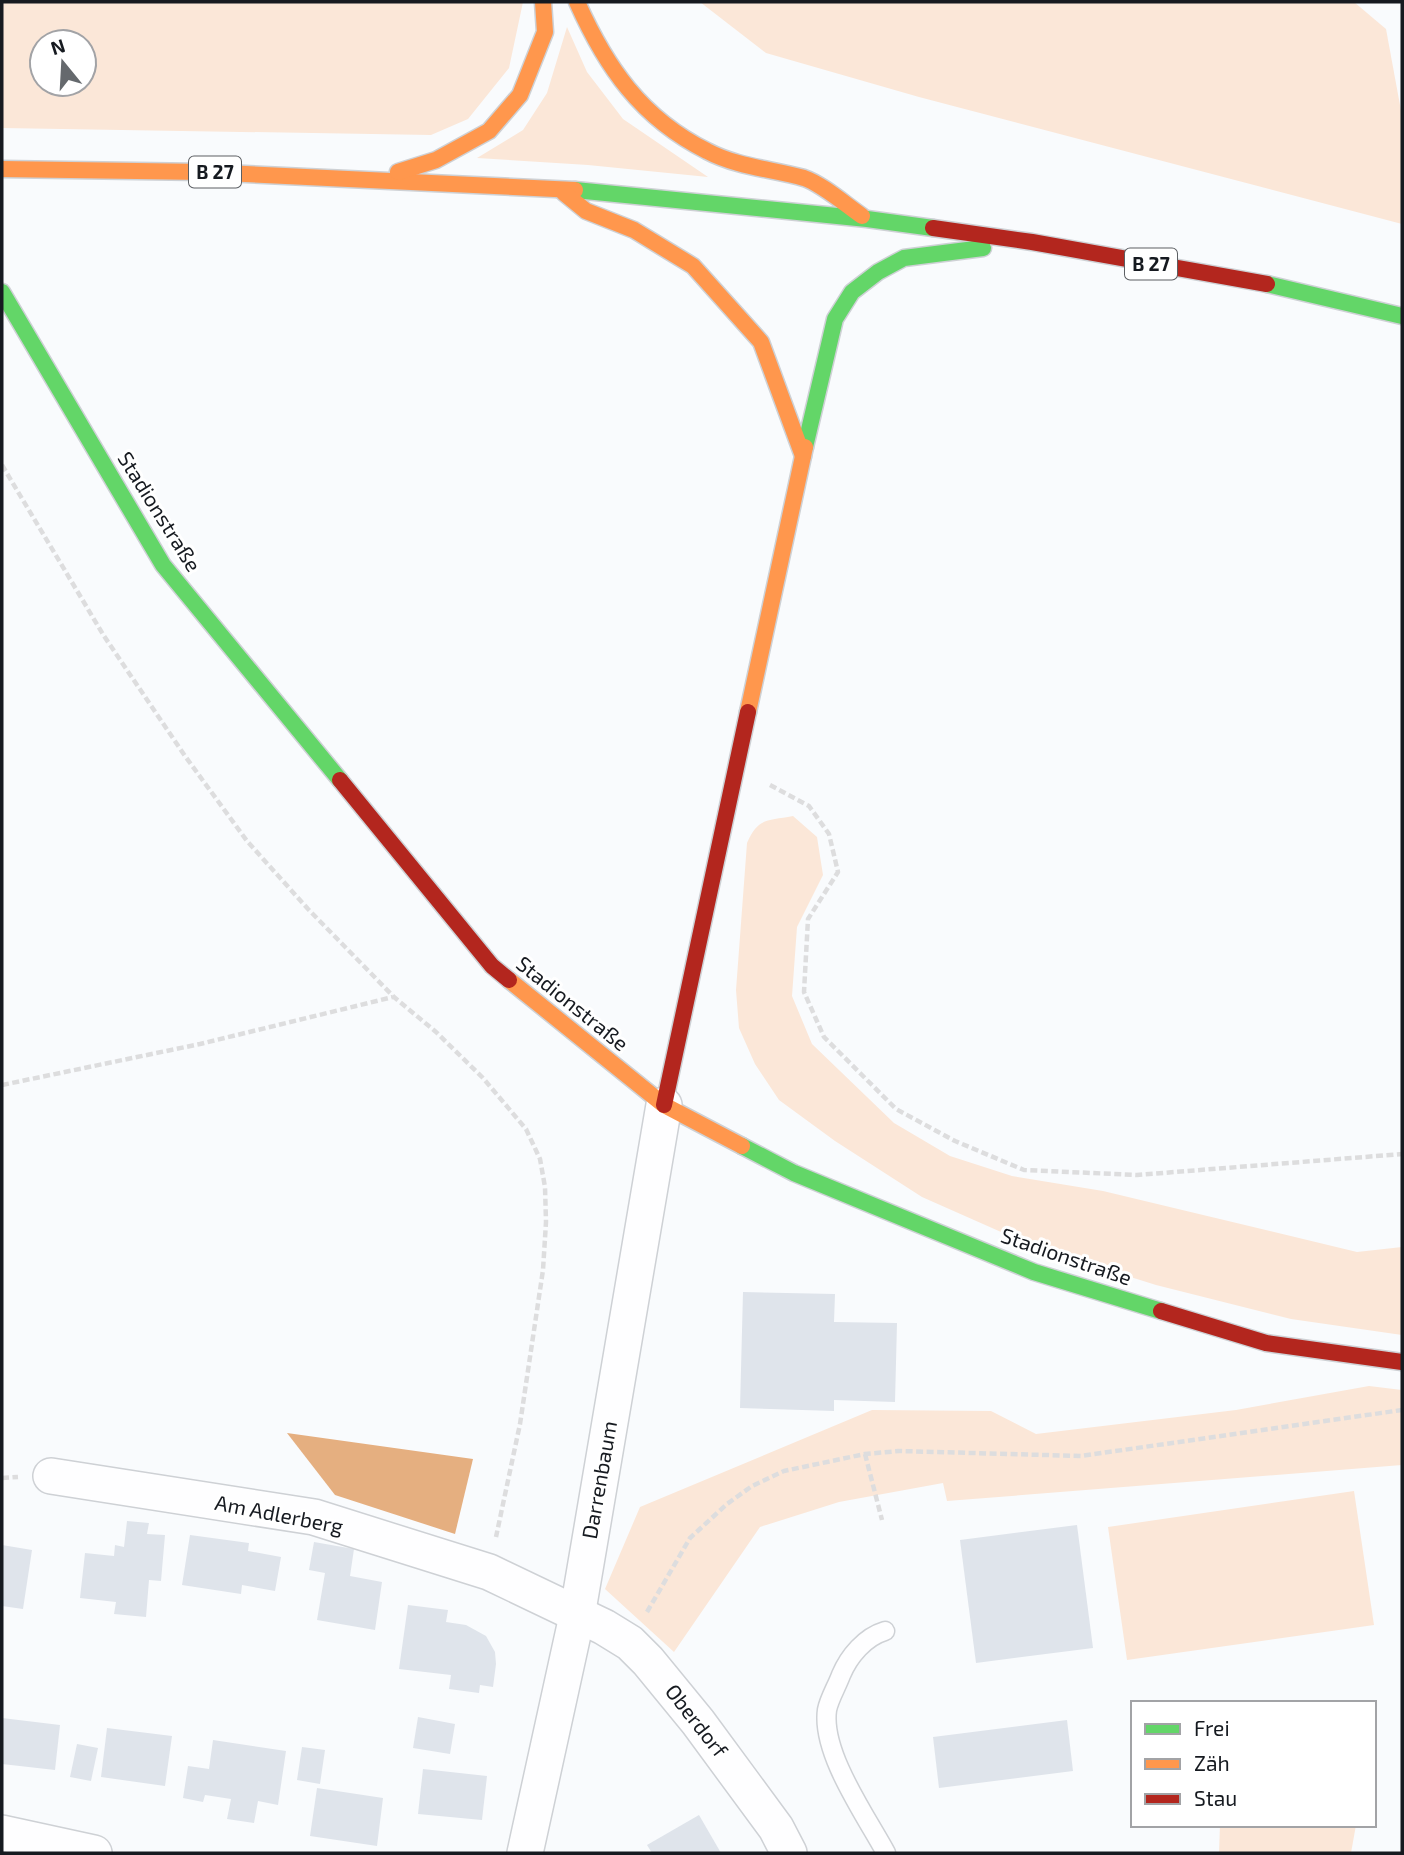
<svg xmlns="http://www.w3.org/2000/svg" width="1404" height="1855" font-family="'Exo 2',sans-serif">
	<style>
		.green { fill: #fbe7d8; fill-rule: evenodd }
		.water { fill: #e5af80 }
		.building { fill: #dfe4eb }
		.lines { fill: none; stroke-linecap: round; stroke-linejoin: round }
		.lane-casing { stroke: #ced1d5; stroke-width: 21 }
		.street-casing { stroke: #ced1d5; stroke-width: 38 }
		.fast-casing { stroke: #ced1d5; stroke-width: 19 }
		.slow-casing { stroke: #ced1d5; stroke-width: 19 }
		.jam-casing { stroke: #ced1d5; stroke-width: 19 }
		.path { stroke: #ddddde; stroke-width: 4.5; stroke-dasharray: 7 3.5; stroke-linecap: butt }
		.lane { stroke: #fefeff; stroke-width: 18 }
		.street { stroke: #fefeff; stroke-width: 35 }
		.fast { stroke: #63d668; stroke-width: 16 }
		.slow { stroke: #ff974d; stroke-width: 16 }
		.jam { stroke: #b3261e; stroke-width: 16 }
		.labels { text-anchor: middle; stroke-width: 6; stroke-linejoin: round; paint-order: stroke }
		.shield { fill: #fff; stroke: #5c5f63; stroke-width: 2 }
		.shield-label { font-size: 19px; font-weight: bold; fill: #161a20 }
		.street-label { font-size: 21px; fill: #161a20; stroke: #fff }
	</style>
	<rect width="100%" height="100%" fill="#f9fbfd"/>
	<!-- green -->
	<g class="green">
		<path d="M2 2H523L509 68 468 119 431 135 2 128ZM42 42H84V84H42Z"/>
		<polygon points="700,2 1354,2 1386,29 1402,116 1402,224 919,97 766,53"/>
		<polygon points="567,27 587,72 623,119 708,177 588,165 477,158 523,130 547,93"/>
		<path d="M793 816 817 837 823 875 797 927 792 996 812 1044 894 1123 950 1156 1012 1176 1103 1191 1357 1252 1402 1247V1335L1291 1319 1156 1285 1035 1247 922 1197 835 1141 779 1100 755 1064 739 1028 736 990 747 843C758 817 768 821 793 816Z"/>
		<polygon points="1369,1386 1402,1390 1402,1465 947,1501 943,1483 839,1502 760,1527 674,1652 605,1589 640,1507 872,1410 991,1411 1036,1434 1236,1410"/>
		<polygon points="1354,1491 1374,1625 1127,1660 1108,1527"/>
		<polygon points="1220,1825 1356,1825 1351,1853 1219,1853"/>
	</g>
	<!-- water -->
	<polygon class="water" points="287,1433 473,1459 455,1534 335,1495"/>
	<!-- building -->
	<g class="building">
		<polygon points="743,1292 835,1294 834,1322 897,1323 895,1402 834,1400 834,1411 740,1408"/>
		<polygon points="127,1521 149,1523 147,1534 165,1535 161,1581 149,1580 146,1617 114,1614 116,1602 80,1598 85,1553 114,1556 115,1545 124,1547"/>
		<polygon points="1077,1525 1093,1648 976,1663 960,1540"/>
		<polygon points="190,1535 249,1543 248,1551 281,1557 275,1591 242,1585 241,1594 182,1585"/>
		<polygon points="314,1542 354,1549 350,1576 382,1582 375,1630 317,1620 325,1573 309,1570"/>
		<polygon points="2,1545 32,1550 23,1609 2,1606"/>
		<polygon points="408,1605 448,1610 446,1622 466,1625 486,1636 495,1652 496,1664 493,1687 480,1685 479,1693 449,1689 451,1675 399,1669"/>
		<polygon points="418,1717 455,1724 450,1754 413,1748"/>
		<polygon points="2,1718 60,1725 55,1770 2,1764"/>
		<polygon points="1067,1720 1073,1771 939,1788 933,1737"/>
		<polygon points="107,1728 172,1736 165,1786 101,1777"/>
		<polygon points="213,1740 286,1751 278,1805 258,1801 254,1823 227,1819 231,1799 205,1795 203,1802 183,1798 188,1766 209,1769"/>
		<polygon points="77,1744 98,1748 91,1781 70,1777"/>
		<polygon points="302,1747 325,1750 320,1784 297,1780"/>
		<polygon points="423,1769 487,1776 482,1820 418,1814"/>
		<polygon points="317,1788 383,1798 377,1846 310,1836"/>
		<polygon points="699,1815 721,1853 652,1853 647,1845"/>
	</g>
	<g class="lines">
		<defs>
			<path id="lane" d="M885 1631C865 1637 849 1656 841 1675 837 1686 829 1699 827 1710 821 1753 866 1816 886 1853"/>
			<g id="street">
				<polyline points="51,1476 314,1517 489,1572 604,1627 630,1643 648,1661 698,1722 776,1828 789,1853"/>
				<polyline points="2,1833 94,1853"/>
				<polyline points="525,1853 577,1616 664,1105"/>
			</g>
			<g id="fast">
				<polyline points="575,190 867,219 933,228"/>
				<polyline points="1267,284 1402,316"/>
				<polyline points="2,292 163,565 340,780"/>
				<polyline points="805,447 835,319 852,292 878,272 904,258 983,248"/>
				<polyline points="742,1146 794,1173 1034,1272 1161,1311"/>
			</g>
			<g id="slow">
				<path d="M577 2C606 67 641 118 707 151 737 167 772 169 804 178 822 184 846 205 862 216"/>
				<polyline points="2,169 204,172 575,190"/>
				<polyline points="398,172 436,160 489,131 520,95 545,32 543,2"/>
				<polyline points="564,193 586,211 634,230 693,266 761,342 803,456"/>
				<polyline points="748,712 805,447"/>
				<polyline points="509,980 664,1105 742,1146"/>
			</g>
			<g id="jam">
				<polyline points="933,228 1032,242 1267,284"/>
				<polyline points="340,780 492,966 509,980"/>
				<polyline points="664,1105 748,712"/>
				<polyline points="1161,1311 1266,1343 1402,1362"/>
			</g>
		</defs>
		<!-- lane casing -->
		<use href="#lane" class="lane-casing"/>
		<!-- street casing -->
		<use href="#street" class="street-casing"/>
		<!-- fast casing -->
		<use href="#fast" class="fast-casing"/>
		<!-- slow casing -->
		<use href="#slow" class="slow-casing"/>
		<!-- jam casing -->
		<use href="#jam" class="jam-casing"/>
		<!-- path -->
		<g class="path">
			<polyline points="2,465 104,636 185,756 247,841 308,909 394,997 436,1032 483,1078 526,1129 540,1159 545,1187 546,1222 543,1270 520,1424 496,1537"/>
			<polyline points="770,785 809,806 829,834 838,872 808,919 804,992 824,1037 896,1109 955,1141 1024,1170 1137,1175 1402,1154"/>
			<polyline points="2,1085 200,1044 393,997"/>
			<polyline points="865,1454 882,1520"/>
			<polyline points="2,1478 18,1477"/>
			<polyline points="647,1612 690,1538 727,1504 752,1486 784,1471 865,1454 899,1451 1081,1456 1402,1410"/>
		</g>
		<!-- lane -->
		<use href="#lane" class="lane"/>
		<!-- street -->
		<use href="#street" class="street"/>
		<!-- fast -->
		<use href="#fast" class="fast"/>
		<!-- slow -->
		<use href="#slow" class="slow"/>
		<!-- jam -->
		<use href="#jam" class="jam"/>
	</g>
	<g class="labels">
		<!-- shield labels -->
		<g class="shield">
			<rect x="189" y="156.5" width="52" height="31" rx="5"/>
			<rect x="1125" y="248.5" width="52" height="31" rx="5"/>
		</g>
		<g class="shield-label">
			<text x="215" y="179">B 27</text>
			<text x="1151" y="271">B 27</text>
		</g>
		<!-- street labels -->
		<g class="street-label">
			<text transform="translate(159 512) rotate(58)" y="7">Stadionstraße</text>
			<text transform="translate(572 1004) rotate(39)" y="7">Stadionstraße</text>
			<text transform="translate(1066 1257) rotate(19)" y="7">Stadionstraße</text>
			<text transform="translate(600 1480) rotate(-80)" y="7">Darrenbaum</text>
			<text transform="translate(279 1515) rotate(11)" y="7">Am Adlerberg</text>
			<text transform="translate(696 1721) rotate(52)" y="7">Oberdorf</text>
		</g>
	</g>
	<!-- border -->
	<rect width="1404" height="1855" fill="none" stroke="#161a20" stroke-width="7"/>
	<!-- legend -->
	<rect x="1131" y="1701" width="245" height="126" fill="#ffffff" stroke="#a2a3a6" stroke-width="2"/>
	<rect x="1145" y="1724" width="35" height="10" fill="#63d668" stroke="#a2a3a6" stroke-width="2"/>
	<text x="1194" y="1736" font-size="21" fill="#161a20">Frei</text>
	<rect x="1145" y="1759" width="35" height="10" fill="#ff974d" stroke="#a2a3a6" stroke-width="2"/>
	<text x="1194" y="1771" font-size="21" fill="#161a20">Zäh</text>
	<rect x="1145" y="1794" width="35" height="10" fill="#b3261e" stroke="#a2a3a6" stroke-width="2"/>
	<text x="1194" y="1806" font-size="21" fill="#161a20">Stau</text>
	<!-- north arrow -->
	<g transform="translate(63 63) rotate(342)"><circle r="33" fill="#ffffff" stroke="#a2a3a6" stroke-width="2"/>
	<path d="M0-5L12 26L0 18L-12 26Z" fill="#65696d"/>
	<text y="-10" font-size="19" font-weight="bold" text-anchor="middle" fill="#161a20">N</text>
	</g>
</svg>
